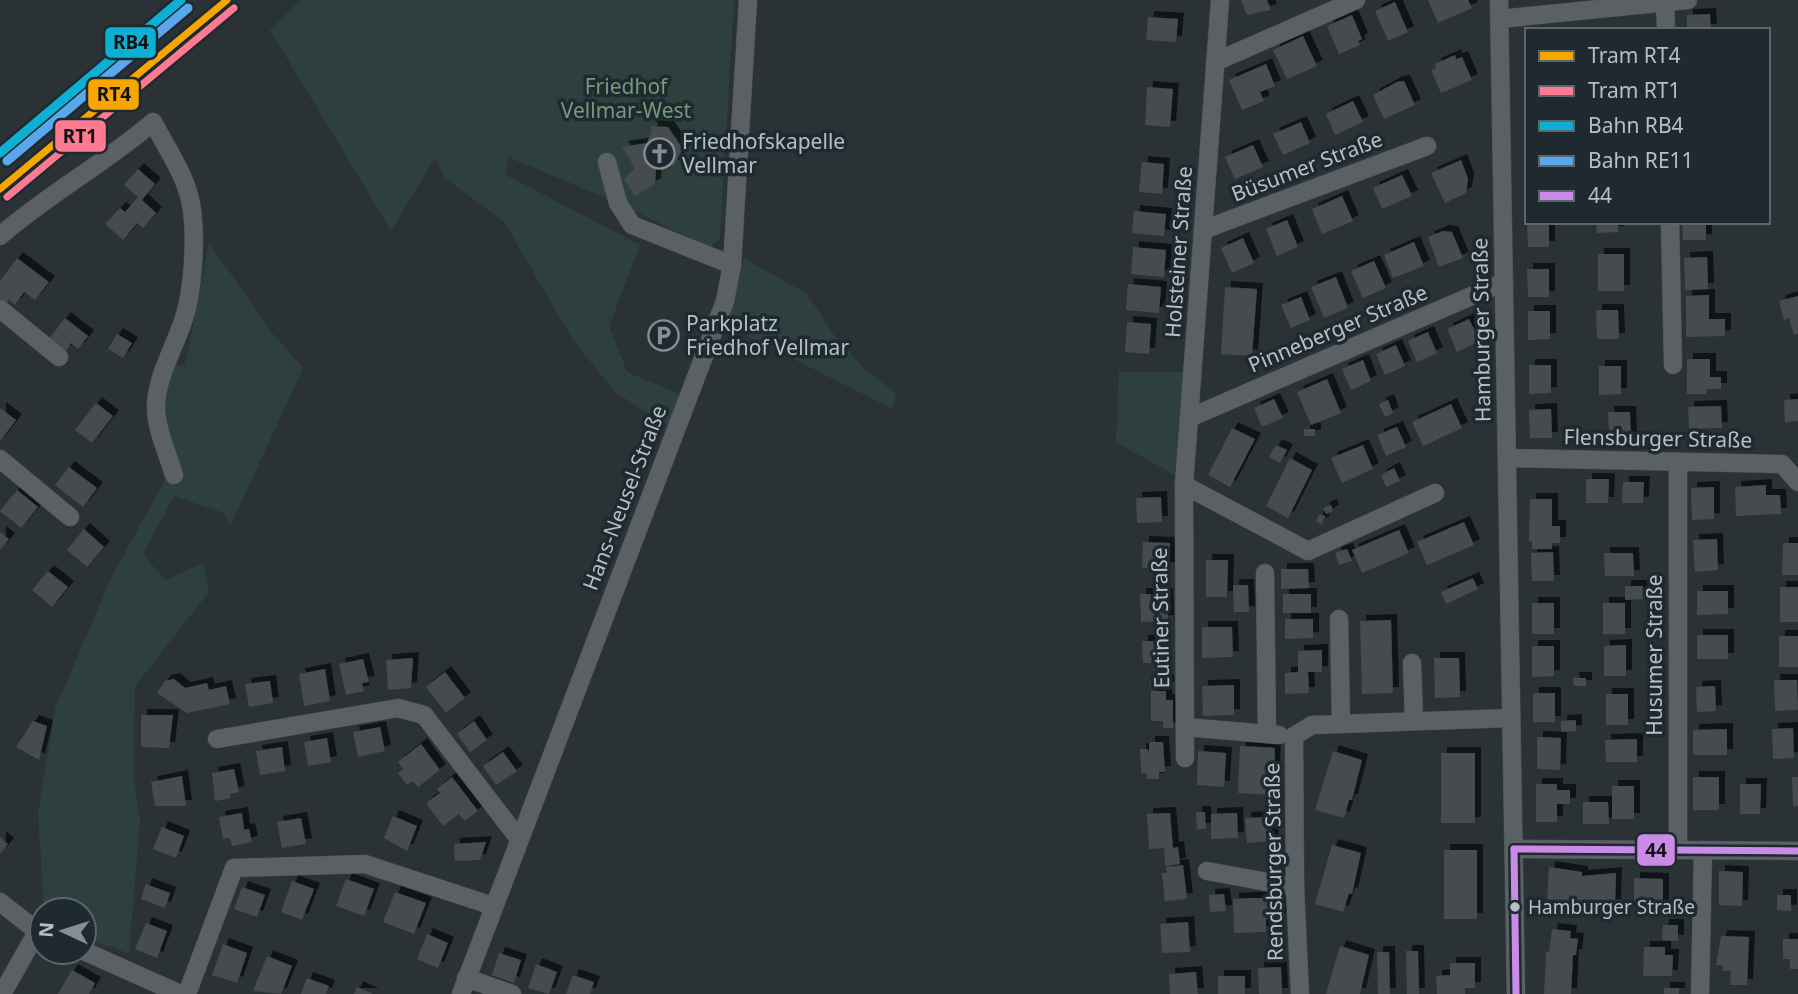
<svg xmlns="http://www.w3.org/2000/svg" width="1798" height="994" font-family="'Noto Sans',sans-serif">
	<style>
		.green { fill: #2d403d }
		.building { fill: #454b4f; filter: url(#shadow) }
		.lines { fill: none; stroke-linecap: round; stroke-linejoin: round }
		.minor-casing { stroke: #484e51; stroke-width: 19 }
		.minor { stroke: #5a6064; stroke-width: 18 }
		.bus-1-casing { stroke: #1e2930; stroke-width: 12 }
		.bus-1 { stroke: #ca8be6; stroke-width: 7 }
		.rail-1-casing { stroke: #1e2930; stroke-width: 14 }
		.rail-2-casing { stroke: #1e2930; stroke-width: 14 }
		.rail-1 { stroke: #0dafd3; stroke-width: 9 }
		.rail-2 { stroke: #5aa8eb; stroke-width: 9 }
		.tram-1-casing { stroke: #1e2930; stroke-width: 12 }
		.tram-2-casing { stroke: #1e2930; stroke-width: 12 }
		.tram-1 { stroke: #f7a600; stroke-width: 7 }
		.tram-2 { stroke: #fe7a93; stroke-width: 7 }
		.bus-dot { fill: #b5bfc6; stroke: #1e2930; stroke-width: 2.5 }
		.labels { text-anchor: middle; stroke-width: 7; stroke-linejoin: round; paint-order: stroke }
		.bus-label { font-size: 19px; fill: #b5bfc6; stroke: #1e2930; text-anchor: start }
		.park-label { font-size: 21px; fill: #759a76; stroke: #1e2930 }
		.poi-label { font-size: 21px; fill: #b5bfc6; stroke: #1e2930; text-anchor: start }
		.street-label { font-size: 21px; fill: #b5bfc6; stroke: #1e2930 }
		.line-badge { stroke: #1e2930; stroke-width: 2.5 }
		.pale-badge-label { font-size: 19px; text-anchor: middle; font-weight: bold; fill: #111 }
	</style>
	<defs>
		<filter id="shadow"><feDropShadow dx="6" dy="-6" stdDeviation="0" flood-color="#0009"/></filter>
	</defs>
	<rect width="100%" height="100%" fill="#2a3236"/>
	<!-- green -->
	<g class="green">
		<polygon points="300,0 734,0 720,238 710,248 618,203 508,157 506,175 640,245 609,326 627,372 680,394 668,426 615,392 573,340 504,222 445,178 435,158 391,231 270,30"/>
		<polygon points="209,243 273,334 303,368 230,527 224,513 174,496 143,554 165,580 203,563 209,592 135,686 133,772 140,821 129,953 84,938 84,910 44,910 38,813 55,709 112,576 166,478 162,359 185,367"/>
		<polygon points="744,258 807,294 834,335 864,368 896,393 893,409 726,325"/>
		<polygon points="1119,372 1185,372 1176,476 1116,442"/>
	</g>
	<!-- building -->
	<g class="building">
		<polygon points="1241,0 1267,0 1271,10 1247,15"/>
		<polygon points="1428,0 1468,0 1472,8 1438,23"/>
		<polygon points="1395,2 1408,32 1388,41 1375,11"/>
		<polygon points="1710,14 1711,30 1687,30 1687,15"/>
		<polygon points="1352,15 1362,39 1358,41 1360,45 1339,54 1327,26"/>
		<polygon points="1148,17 1178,19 1176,42 1146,40"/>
		<polygon points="1303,36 1317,66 1287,79 1273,50"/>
		<polygon points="1455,55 1456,59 1462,57 1472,80 1441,93 1431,70 1436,68 1435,64"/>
		<polygon points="1266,64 1275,86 1260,92 1264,101 1242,110 1229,80"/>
		<polygon points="1404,81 1415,105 1384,119 1373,95 1397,82"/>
		<polygon points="1147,87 1173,89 1170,127 1145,125"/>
		<polygon points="1353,101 1363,122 1335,135 1326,114"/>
		<polygon points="1301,122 1310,143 1283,155 1273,134"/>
		<polygon points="649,126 668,127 683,149 674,166 659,165 656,169 655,184 635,196 624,179 635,168 622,147 647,143 652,130"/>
		<polygon points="1253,145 1263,167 1235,179 1225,157"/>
		<polygon points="1461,160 1468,179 1466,193 1445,203 1431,173"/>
		<polygon points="1142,162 1164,164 1162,194 1139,192"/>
		<polygon points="138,169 155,184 142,200 156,213 143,228 137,223 123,240 105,224 120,208 125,212 138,197 124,185"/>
		<polygon points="1402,175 1412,196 1382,209 1373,188"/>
		<polygon points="1342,196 1353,221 1322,234 1312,209"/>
		<polygon points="1134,211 1166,214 1164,236 1132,233"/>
		<polygon points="1287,220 1298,247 1277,256 1266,229"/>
		<polygon points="1527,222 1549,222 1549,247 1528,247"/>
		<polygon points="1596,222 1618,222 1618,232 1597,233"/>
		<polygon points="1682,222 1706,222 1706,240 1683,240"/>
		<polygon points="1443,231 1452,232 1463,258 1439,267 1428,237"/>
		<polygon points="1243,238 1254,263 1232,273 1221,248"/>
		<polygon points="1414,242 1424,266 1393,278 1384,255"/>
		<polygon points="1133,247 1166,250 1164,277 1131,274"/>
		<rect x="1598" y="254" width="26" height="37"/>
		<polygon points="1707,257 1708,289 1685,290 1684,258"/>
		<polygon points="17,258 49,282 35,300 24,292 15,305 9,300 4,306 0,303 0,281"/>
		<polygon points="1374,261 1386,288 1363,298 1351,271"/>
		<polygon points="1527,269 1549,269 1549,297 1528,297"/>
		<polygon points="1336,277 1348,308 1324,318 1311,287"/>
		<polygon points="1128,284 1161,287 1159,313 1126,310"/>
		<polygon points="1225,287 1257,289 1252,356 1221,354"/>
		<polygon points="1709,295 1709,319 1725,319 1725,336 1686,337 1686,296"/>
		<polygon points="1798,296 1798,334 1794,335 1789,318 1784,320 1779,301"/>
		<polygon points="1301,297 1310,320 1291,328 1281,305"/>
		<polygon points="1596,310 1618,310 1619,339 1597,339"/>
		<polygon points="1528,311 1550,311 1550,339 1528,340"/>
		<polygon points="65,318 88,336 78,349 71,343 65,352 49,339"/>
		<polygon points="1469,319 1480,341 1457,352 1447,329"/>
		<polygon points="1127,322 1151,324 1149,354 1125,352"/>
		<polygon points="1428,332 1437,353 1417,362 1408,341"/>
		<polygon points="117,334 132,343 123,358 108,349"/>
		<polygon points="1396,345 1405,366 1385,375 1376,354"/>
		<polygon points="1687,359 1710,359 1710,377 1721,377 1721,389 1707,389 1706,394 1687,394"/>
		<polygon points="1363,360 1371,381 1351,390 1342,369"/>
		<polygon points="1529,365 1551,365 1551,393 1529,394"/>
		<polygon points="1599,366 1621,366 1621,394 1599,395"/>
		<polygon points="1327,379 1341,413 1311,425 1297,392"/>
		<polygon points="1274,399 1283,418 1262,427 1254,408"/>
		<polygon points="1798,399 1798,421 1785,422 1784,400"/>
		<polygon points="1388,400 1393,413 1385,417 1379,404"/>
		<polygon points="96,403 113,416 92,443 75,430"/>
		<polygon points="1451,404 1462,428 1423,446 1412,422"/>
		<polygon points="1721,406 1722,428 1689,429 1688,407"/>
		<polygon points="0,408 16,420 0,441"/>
		<polygon points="1551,409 1552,438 1530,438 1529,410"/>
		<polygon points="1608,412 1630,412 1631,440 1603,440 1603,432 1609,432"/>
		<polygon points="1397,427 1406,447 1386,456 1377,435"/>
		<polygon points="1232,428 1255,439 1230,487 1208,475"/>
		<rect x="1304" y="429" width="11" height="7"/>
		<polygon points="1276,445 1287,450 1280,463 1269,457"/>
		<polygon points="1363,445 1373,469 1342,483 1331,458"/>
		<polygon points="1290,458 1312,470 1288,518 1266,506"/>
		<polygon points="69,467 97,488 83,507 55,485"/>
		<polygon points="1394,468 1400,481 1386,487 1381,475"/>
		<polygon points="1586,479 1609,479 1608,503 1586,503"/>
		<polygon points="1623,482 1644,482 1643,503 1622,503"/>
		<polygon points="1766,485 1766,495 1780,495 1781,514 1736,516 1735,487"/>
		<polygon points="1714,487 1714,519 1692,520 1691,488"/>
		<polygon points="17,490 38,507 21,528 0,511"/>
		<polygon points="1161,497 1162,522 1137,523 1136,498"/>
		<polygon points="1530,499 1552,499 1552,526 1560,526 1560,543 1552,543 1552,549 1532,549 1532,541 1529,541"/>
		<polygon points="1331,505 1333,511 1326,514 1323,508"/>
		<polygon points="1319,514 1325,516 1322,524 1316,522"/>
		<polygon points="1464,522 1474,545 1427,565 1417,542"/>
		<polygon points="84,529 104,547 87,567 67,550"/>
		<polygon points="1399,530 1409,553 1362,573 1352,550"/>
		<polygon points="0,532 9,539 0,550"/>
		<polygon points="1717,539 1718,570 1695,572 1693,540"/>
		<polygon points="1143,542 1170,543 1169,568 1142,568"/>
		<polygon points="1783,543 1798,543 1798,575 1782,575"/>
		<polygon points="1347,549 1352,561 1339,565 1335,553"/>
		<polygon points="1553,552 1554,581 1532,581 1531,553"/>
		<polygon points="1604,553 1633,553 1634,576 1605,576"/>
		<polygon points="1206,560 1228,560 1227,597 1206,597"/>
		<polygon points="1281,569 1308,569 1309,588 1281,589"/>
		<polygon points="48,571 68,587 52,607 32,590"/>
		<polygon points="1473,578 1478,589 1446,604 1441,592"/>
		<polygon points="1233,585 1248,585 1249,612 1234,612"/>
		<polygon points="1625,586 1643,586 1643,599 1625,600"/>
		<rect x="1780" y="587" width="18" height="35"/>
		<polygon points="1697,591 1728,591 1728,614 1697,615"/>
		<polygon points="1140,594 1167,594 1168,621 1141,622"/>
		<rect x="1283" y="594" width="28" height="19"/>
		<rect x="1532" y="603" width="22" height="31"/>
		<rect x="1603" y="603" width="22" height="31"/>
		<polygon points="1285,619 1313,619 1313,638 1285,639"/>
		<polygon points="1391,620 1393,693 1362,694 1360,621"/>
		<polygon points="1202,627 1232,627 1233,657 1202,658"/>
		<rect x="1697" y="635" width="31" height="24"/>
		<rect x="1779" y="636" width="19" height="31"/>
		<polygon points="1142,641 1165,641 1165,663 1143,663"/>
		<polygon points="1626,645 1626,676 1604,676 1604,646"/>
		<polygon points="1532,646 1554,646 1554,676 1532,677"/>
		<polygon points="1322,650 1322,672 1308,672 1309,693 1285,694 1285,673 1298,672 1298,651"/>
		<polygon points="413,658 411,688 388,690 386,660"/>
		<polygon points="1434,658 1459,658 1460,697 1435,698"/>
		<polygon points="363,659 369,682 362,683 364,691 346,695 339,664"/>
		<polygon points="325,669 330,701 304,706 299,674"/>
		<polygon points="445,672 465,698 446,713 426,687"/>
		<polygon points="1573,678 1586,678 1586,686 1574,686"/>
		<polygon points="174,679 185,688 207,683 209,690 226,686 230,704 187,713 157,693 165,681"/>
		<polygon points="1774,680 1797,680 1798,710 1775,711"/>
		<polygon points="270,681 273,703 249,707 245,684"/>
		<rect x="1150" y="681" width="18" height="7"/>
		<polygon points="1234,685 1234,715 1203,716 1202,686"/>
		<polygon points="1715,686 1716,711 1697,712 1696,687"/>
		<polygon points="1151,691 1166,691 1166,700 1173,700 1173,728 1163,728 1163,721 1151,721"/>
		<rect x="1533" y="693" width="22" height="29"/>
		<rect x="1606" y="694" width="22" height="31"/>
		<polygon points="141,715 173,715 169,748 141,747"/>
		<polygon points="1576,720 1576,731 1561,732 1561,721"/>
		<polygon points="33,721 47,726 39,760 16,747"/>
		<polygon points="474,721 487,740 470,752 457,734"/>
		<polygon points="380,727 385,751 358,757 353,732"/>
		<polygon points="1793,728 1794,758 1773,759 1772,729"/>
		<polygon points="1727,729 1727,755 1693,755 1693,730"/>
		<polygon points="1537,737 1561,738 1560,770 1537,769"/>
		<polygon points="327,738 331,762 308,766 304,742"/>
		<polygon points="1637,739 1637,762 1606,762 1605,740"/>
		<polygon points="1149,742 1163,742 1165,772 1159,772 1159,779 1147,779 1147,773 1141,773 1140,749 1147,749 1149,752"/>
		<polygon points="421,744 440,770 418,787 413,781 407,785 398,773 403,769 398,762"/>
		<polygon points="1240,746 1275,748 1273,795 1238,793"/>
		<polygon points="282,747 285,771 260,775 256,751"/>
		<polygon points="1198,751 1226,753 1224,787 1197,785"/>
		<polygon points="1333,751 1362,760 1352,800 1349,800 1344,818 1315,810"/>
		<polygon points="503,752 517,771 496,785 483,766"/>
		<rect x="1441" y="753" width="34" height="70"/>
		<polygon points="234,769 239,792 230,794 231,798 215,801 212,773"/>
		<polygon points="182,776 186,806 155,806 151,782"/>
		<polygon points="452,777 478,811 464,821 459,814 443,826 426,803 440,793 437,789"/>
		<rect x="1693" y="777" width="26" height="33"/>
		<polygon points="1792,777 1798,777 1798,806 1793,806"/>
		<polygon points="1536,784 1557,784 1557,790 1570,790 1570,804 1557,804 1557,822 1536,822"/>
		<polygon points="1740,784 1761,784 1760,814 1740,814"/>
		<rect x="1612" y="786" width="22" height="33"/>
		<polygon points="1583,802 1608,802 1609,824 1583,824"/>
		<polygon points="1196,812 1205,812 1206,829 1197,829"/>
		<polygon points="242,813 244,830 249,829 252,842 232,846 230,838 223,839 219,817"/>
		<polygon points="1170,813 1173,848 1178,847 1180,864 1165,866 1164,848 1149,849 1147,814"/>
		<polygon points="1237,813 1238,838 1211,839 1211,814"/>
		<polygon points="393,816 417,826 407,851 384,838"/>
		<polygon points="1271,817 1273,841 1247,843 1245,818"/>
		<polygon points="301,818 306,844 282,848 277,822"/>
		<polygon points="162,827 184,836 176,858 153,849"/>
		<polygon points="0,837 8,844 0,854"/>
		<polygon points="486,842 480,860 455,861 454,844"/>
		<polygon points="1332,845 1361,853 1352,894 1349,893 1343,912 1315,904"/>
		<rect x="1444" y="850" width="33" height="69"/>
		<polygon points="1183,865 1187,899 1165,901 1162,873 1167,873 1166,867"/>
		<polygon points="1549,867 1582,872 1582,876 1616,873 1615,905 1580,908 1581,904 1547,899"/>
		<polygon points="1719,871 1743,872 1742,906 1719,905"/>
		<polygon points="1634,878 1663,879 1663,906 1634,905"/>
		<polygon points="346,879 374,889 364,916 336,906"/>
		<polygon points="292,881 314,889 302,920 281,912"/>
		<polygon points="146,884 170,893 165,908 141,899"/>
		<polygon points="242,887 265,895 257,917 234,909"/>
		<polygon points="395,892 426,903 414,934 383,922"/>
		<polygon points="1224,894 1226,911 1210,912 1209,895"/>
		<polygon points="1777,895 1791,895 1791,911 1777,910"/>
		<polygon points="1249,898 1279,898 1280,919 1266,919 1266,932 1234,933 1233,899"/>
		<polygon points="1188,922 1190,952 1162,953 1160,924"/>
		<polygon points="146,923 167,931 157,958 135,949"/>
		<polygon points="1663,925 1678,925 1678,941 1662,940"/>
		<polygon points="1552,929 1571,931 1570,938 1578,939 1576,955 1573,955 1571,994 1544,994 1546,952 1549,952"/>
		<polygon points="427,934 448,943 438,968 417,959"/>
		<polygon points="1721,936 1749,937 1747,985 1730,985 1731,971 1723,971 1723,965 1716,965"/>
		<polygon points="1783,939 1798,939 1798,969 1790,969 1790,959 1783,959"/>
		<polygon points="223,944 247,953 237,983 212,975"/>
		<polygon points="1340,946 1369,955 1360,994 1326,994"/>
		<polygon points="1644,947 1665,947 1665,955 1673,955 1672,976 1643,976"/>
		<polygon points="1406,951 1418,951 1419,994 1407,994"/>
		<polygon points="1377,952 1389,952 1390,994 1378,994"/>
		<polygon points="499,953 521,960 514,983 492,975"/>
		<polygon points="267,956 292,966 281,994 253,991"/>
		<polygon points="1450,963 1475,963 1475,988 1465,988 1465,994 1437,994 1436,976 1450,975"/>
		<polygon points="536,964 557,972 549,994 528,988"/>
		<polygon points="1281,967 1282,994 1259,994 1258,968"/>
		<polygon points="72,970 95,983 89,994 58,994"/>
		<polygon points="1196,972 1198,994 1170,994 1169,974"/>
		<polygon points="573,975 594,982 590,994 566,994"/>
		<rect x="1218" y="976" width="27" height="18"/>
		<polygon points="307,978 329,986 326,994 301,994"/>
		<polygon points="357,987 373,994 354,994"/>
		<rect x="1664" y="988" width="15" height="6"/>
	</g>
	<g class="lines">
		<defs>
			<g id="minor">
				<polyline points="1499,0 1516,994"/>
				<polyline points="1665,0 1666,30"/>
				<polyline points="1500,19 1688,0"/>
				<polyline points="1215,62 1356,0"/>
				<polyline points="607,162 618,203 632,225 732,265"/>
				<polyline points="1670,222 1673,365"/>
				<polyline points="1203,230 1427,146"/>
				<path d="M0 236C48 194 104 164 153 122 167 149 188 178 192 210 196 240 193 293 183 321 174 348 158 375 156 403 155 427 167 452 174 475"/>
				<polyline points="0,309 59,357"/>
				<polyline points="1189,418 1504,282"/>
				<polyline points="1508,458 1782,464 1798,482"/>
				<polyline points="0,459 70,517"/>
				<polyline points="1184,485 1308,551 1435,493"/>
				<polyline points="1265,573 1267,734"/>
				<polyline points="1339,619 1341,724"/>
				<polyline points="1412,663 1414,720"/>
				<polyline points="1185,727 1279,735"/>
				<polyline points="217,739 398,708 424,715 519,839"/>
				<polyline points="1185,758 1184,485 1220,0"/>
				<polyline points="1514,849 1798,851"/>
				<polyline points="1678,849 1678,462"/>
				<polyline points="1207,871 1295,887"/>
				<polyline points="0,902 42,935"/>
				<polyline points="84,951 180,994"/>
				<polyline points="466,978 512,994"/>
				<polyline points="2,994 37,932"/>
				<polyline points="187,994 234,868 365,864 493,906"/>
				<polyline points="461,994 725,301 732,265 748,0"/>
				<polyline points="1300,994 1295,887 1294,736 1312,725 1510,718"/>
				<polyline points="1700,994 1703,850"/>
			</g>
		</defs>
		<!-- minor casing -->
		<use href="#minor" class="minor-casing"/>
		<!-- minor -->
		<use href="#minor" class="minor"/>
		<defs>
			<g id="bus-1">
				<polyline points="1514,849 1798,851"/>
				<polyline points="1514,849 1516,994"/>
			</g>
		</defs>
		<!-- bus-1 casing -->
		<use href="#bus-1" class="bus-1-casing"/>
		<!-- bus-1 -->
		<use href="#bus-1" class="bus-1"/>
		<defs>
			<polyline id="rail-1" points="0,153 181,0"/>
			<polyline id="rail-2" points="7,161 188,8"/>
		</defs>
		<!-- rail-1 casing -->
		<use href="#rail-1" class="rail-1-casing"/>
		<!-- rail-2 casing -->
		<use href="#rail-2" class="rail-2-casing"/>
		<!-- rail-1 -->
		<use href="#rail-1" class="rail-1"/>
		<!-- rail-2 -->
		<use href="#rail-2" class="rail-2"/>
		<defs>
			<polyline id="tram-1" points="0,189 227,0"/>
			<polyline id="tram-2" points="7,197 234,8"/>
		</defs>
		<!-- tram-1 casing -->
		<use href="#tram-1" class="tram-1-casing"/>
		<!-- tram-2 casing -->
		<use href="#tram-2" class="tram-2-casing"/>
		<!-- tram-1 -->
		<use href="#tram-1" class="tram-1"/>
		<!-- tram-2 -->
		<use href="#tram-2" class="tram-2"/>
	</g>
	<!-- icons -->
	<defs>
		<symbol id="church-ring" viewBox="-11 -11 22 22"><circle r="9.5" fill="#1e2930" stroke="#848e94" stroke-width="1.5"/><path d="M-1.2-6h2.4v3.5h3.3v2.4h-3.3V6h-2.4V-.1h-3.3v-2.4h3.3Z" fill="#848e94"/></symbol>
		<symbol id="parking-ring" viewBox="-11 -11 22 22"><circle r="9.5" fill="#1e2930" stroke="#848e94" stroke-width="1.5"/><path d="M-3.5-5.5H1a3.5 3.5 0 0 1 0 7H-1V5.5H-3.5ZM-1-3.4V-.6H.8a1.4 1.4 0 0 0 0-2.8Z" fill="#848e94"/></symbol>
	</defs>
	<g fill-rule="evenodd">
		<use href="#church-ring" x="642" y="136" width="35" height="35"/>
		<use href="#parking-ring" x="646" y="318" width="35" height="35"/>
	</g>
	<!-- markers -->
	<circle class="bus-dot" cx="1515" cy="907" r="6"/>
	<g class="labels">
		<!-- bus labels -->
		<g class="bus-label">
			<text x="1528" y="914">Hamburger Straße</text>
		</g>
		<!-- park labels -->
		<g class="park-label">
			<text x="626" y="94">Friedhof<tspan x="626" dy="24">Vellmar-West</tspan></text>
		</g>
		<!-- poi labels -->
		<g class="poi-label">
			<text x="682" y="149">Friedhofskapelle<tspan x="682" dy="24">Vellmar</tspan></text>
			<text x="686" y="331">Parkplatz<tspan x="686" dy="24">Friedhof Vellmar</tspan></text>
		</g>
		<!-- street labels -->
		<g class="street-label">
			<text transform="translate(1307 167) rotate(-21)" y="7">Büsumer Straße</text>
			<text transform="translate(1179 252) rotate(-86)" y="7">Holsteiner Straße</text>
			<text transform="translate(1338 329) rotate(-23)" y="7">Pinneberger Straße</text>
			<text transform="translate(1482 330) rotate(-91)" y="7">Hamburger Straße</text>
			<text transform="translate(1658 439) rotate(1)" y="7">Flensburger Straße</text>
			<text transform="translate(625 498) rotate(-69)" y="7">Hans-Neusel-Straße</text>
			<text transform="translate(1161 618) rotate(-91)" y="7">Eutiner Straße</text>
			<text transform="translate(1655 655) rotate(-90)" y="7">Husumer Straße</text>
			<text transform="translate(1274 862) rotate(-91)" y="7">Rendsburger Straße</text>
		</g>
	</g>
	<g class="line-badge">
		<rect x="104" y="26" width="53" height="33" rx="7" fill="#0dafd3"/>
		<rect x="87" y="78" width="53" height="33" rx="7" fill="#f7a600"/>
		<rect x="54" y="119" width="53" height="34" rx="7" fill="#fe7a93"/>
		<rect x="1636" y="833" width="40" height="34" rx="7" fill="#ca8be6"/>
	</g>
	<g class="pale-badge-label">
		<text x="131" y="49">RB4</text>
		<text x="114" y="101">RT4</text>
		<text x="80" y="143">RT1</text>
		<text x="1656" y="857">44</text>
	</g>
	<!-- legend -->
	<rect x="1525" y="28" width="245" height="196" fill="#1e2930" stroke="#5a656c" stroke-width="2"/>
	<rect x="1539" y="51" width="35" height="10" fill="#f7a600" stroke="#5a656c" stroke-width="2"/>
	<text x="1588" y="63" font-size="21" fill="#b5bfc6">Tram RT4</text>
	<rect x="1539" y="86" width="35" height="10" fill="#fe7a93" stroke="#5a656c" stroke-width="2"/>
	<text x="1588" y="98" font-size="21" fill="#b5bfc6">Tram RT1</text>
	<rect x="1539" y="121" width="35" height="10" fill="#0dafd3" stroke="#5a656c" stroke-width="2"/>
	<text x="1588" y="133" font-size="21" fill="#b5bfc6">Bahn RB4</text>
	<rect x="1539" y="156" width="35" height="10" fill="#5aa8eb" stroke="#5a656c" stroke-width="2"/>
	<text x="1588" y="168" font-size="21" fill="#b5bfc6">Bahn RE11</text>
	<rect x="1539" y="191" width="35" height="10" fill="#ca8be6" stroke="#5a656c" stroke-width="2"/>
	<text x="1588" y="203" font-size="21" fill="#b5bfc6">44</text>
	<!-- north arrow -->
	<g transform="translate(63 931) rotate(274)"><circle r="33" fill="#1e2930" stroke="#5a656c" stroke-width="2"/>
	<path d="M0-5L12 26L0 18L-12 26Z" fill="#848e94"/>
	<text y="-10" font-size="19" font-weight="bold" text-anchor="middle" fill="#b5bfc6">N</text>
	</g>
</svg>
